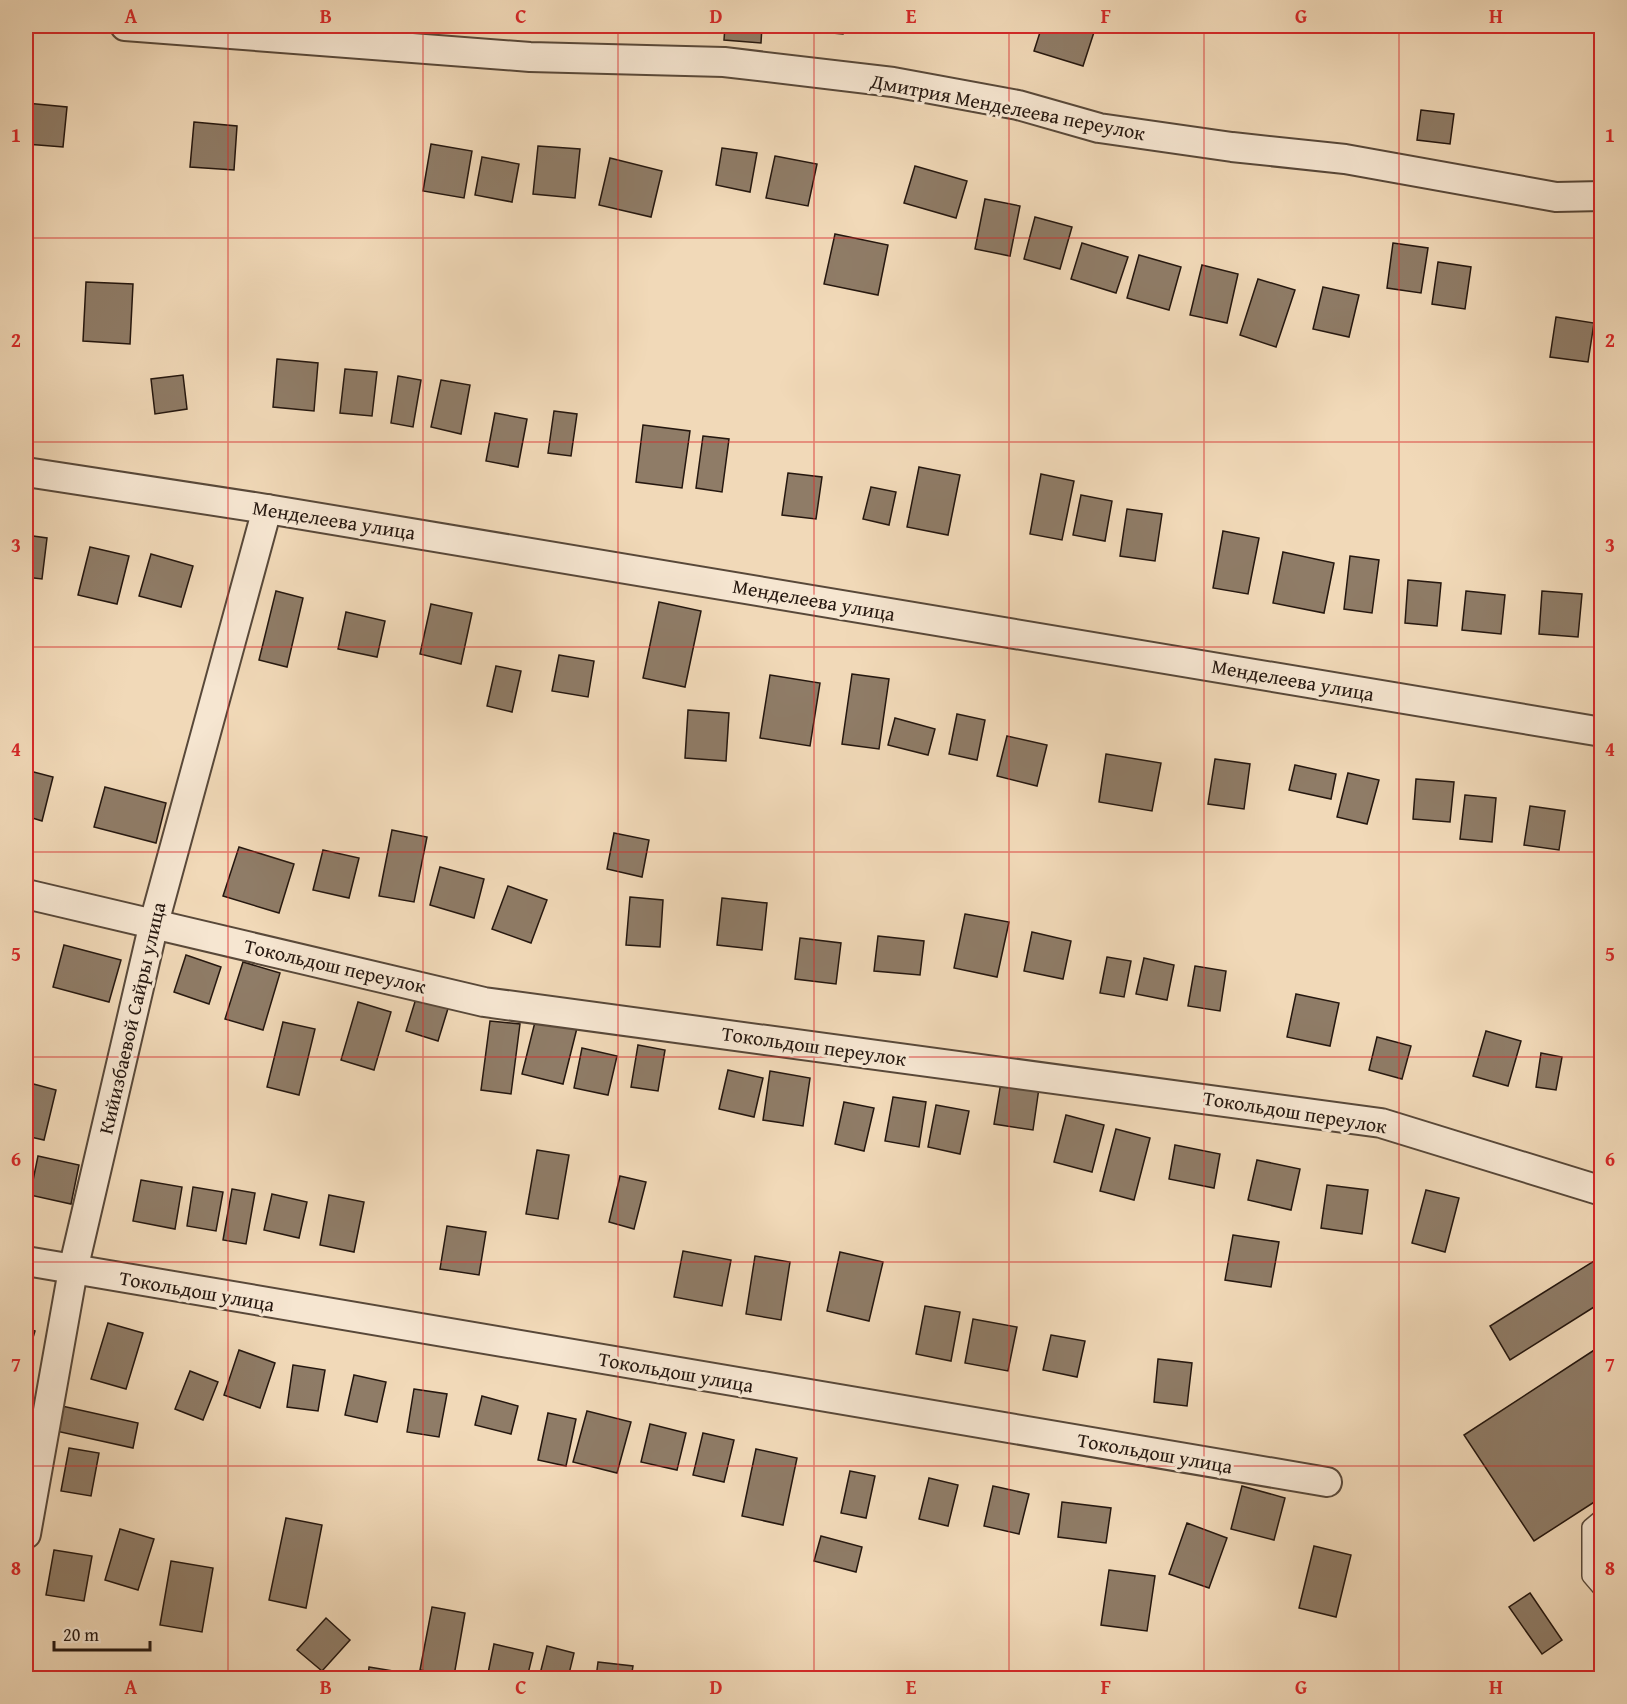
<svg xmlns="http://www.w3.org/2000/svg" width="1627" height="1704" font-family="'Gentium Book Plus',serif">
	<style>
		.building { fill: #8f7c67; stroke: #25170f; stroke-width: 1.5 }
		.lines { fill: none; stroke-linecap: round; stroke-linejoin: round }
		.lane-casing { stroke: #584839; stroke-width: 18 }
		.street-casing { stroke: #584839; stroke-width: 32 }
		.lane { stroke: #f6e6d1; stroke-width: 15 }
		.street { stroke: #f6e6d1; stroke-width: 28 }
		.grid { fill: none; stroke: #d62828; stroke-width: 1.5; stroke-opacity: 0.55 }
		.labels { text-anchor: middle; stroke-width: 6; stroke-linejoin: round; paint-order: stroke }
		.street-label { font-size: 20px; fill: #25170f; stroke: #f6e6d1 }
		.neatline { fill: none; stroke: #d62828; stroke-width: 2 }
		.grid-label { font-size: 20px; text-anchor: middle; font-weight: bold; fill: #d62828 }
	</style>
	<rect width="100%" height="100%" fill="#f1d9b8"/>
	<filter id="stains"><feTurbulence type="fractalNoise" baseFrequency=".00333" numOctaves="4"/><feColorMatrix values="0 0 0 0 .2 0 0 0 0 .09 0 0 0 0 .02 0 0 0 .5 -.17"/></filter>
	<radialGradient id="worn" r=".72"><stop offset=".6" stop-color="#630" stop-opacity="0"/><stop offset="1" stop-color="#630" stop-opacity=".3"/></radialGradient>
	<!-- building -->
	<g class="building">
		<polygon points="725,26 762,26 761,43 724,40"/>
		<polygon points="798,26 844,26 843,34 797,30"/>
		<polygon points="1042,26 1096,26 1083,66 1034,51"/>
		<polygon points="26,103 67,107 63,147 26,144"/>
		<polygon points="1421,110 1454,114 1450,144 1417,140"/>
		<polygon points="1602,118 1602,142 1594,127"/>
		<polygon points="194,122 237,126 234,170 190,167"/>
		<polygon points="431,144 472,151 464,198 423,191"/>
		<polygon points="538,146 580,149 575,198 533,194"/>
		<polygon points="722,148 757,153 750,192 716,185"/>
		<polygon points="775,156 817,164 808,206 766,198"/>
		<polygon points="482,157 519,164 512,202 475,195"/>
		<polygon points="610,158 662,171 651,217 599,205"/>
		<polygon points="915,166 967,181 956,218 904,203"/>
		<polygon points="985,199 1020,206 1010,256 975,249"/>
		<polygon points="1035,217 1072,227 1060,269 1024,259"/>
		<polygon points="835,234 888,245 878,295 824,284"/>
		<polygon points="1082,243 1128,257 1116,293 1071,279"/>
		<polygon points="1393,243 1428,248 1421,293 1387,288"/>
		<polygon points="1139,255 1181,267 1169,310 1127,298"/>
		<polygon points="1438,262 1471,267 1465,309 1432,304"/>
		<polygon points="1202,265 1238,274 1227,323 1190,315"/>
		<polygon points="1258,279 1295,290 1276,347 1240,335"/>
		<polygon points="86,282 133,284 130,344 83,341"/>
		<polygon points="1323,287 1359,295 1349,337 1313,329"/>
		<rect x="26" y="312" width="6" height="47"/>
		<polygon points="1556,317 1594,323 1588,362 1550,357"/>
		<polygon points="277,359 318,363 314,411 273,407"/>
		<polygon points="345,369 377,372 372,416 340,413"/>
		<polygon points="183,375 187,409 155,414 151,379"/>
		<polygon points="398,376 421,380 413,427 391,423"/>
		<polygon points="441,380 470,385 461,434 431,427"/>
		<polygon points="554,411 577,414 571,456 548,453"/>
		<polygon points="495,413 527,419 518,467 486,461"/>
		<polygon points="643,425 690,431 682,488 636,482"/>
		<polygon points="703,436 729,439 722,492 696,488"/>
		<polygon points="919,467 960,475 948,535 907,527"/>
		<polygon points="788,473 822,477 816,519 782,515"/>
		<polygon points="1041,474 1074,481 1062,540 1030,534"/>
		<polygon points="871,487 896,492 889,525 863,519"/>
		<polygon points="1081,495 1112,501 1105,541 1073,535"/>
		<polygon points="1127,509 1162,514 1155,561 1120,556"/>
		<polygon points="1223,531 1259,538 1248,594 1213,588"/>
		<polygon points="26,535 47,538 42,579 26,577"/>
		<polygon points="90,547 129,556 117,604 78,595"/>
		<polygon points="1283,552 1334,563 1324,613 1273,603"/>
		<polygon points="151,554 193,566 181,607 139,596"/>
		<polygon points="1350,556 1379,560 1372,613 1344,609"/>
		<polygon points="1408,580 1441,583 1437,626 1405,623"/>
		<polygon points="276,591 303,598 287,667 259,660"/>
		<polygon points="1466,591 1505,595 1501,634 1462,630"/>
		<polygon points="1542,591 1582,594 1578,637 1539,634"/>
		<polygon points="659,602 701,611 685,687 643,678"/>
		<polygon points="431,604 472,613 461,664 420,654"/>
		<polygon points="346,612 385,621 377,657 338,649"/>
		<polygon points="559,655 594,661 588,697 552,691"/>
		<polygon points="496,666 521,671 512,712 487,706"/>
		<polygon points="852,674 889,679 879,749 842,744"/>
		<polygon points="770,675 820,683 810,746 760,738"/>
		<polygon points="688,710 729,713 726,761 685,758"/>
		<polygon points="957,714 985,720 977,760 949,754"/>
		<polygon points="895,718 935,729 928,755 888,745"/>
		<polygon points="1007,736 1047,745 1037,786 997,776"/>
		<polygon points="1106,754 1161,763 1152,811 1099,802"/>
		<polygon points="1215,759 1250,764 1244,809 1208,804"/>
		<polygon points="1295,765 1336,774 1331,799 1289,790"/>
		<polygon points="26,770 53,777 42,821 26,816"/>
		<polygon points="1348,773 1379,780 1367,824 1337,817"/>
		<polygon points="1416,779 1454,782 1450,822 1413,819"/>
		<polygon points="105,787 166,803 156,843 94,827"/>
		<polygon points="1465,795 1496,798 1492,842 1460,839"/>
		<polygon points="1530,806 1565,811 1559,850 1524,845"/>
		<polygon points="392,830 427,837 414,902 379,896"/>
		<polygon points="614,833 649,840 642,877 607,869"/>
		<polygon points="239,847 294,864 279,913 223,896"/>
		<polygon points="323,850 359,858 349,898 313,890"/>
		<polygon points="440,867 484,879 474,918 430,905"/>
		<polygon points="508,886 547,900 531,943 492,929"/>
		<polygon points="630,897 663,900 660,947 626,945"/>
		<polygon points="722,898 767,903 762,950 717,945"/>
		<polygon points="965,914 1009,922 997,977 954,968"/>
		<polygon points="1032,932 1071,941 1063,979 1024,971"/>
		<polygon points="878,936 924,941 920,975 874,971"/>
		<polygon points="800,938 841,943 836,984 795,979"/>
		<polygon points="64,945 121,960 109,1002 53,987"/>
		<polygon points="186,955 221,967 209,1004 174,992"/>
		<polygon points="1107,957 1131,961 1124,997 1100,993"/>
		<polygon points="1144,958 1174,965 1167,1000 1136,994"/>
		<polygon points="243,962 280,973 263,1030 225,1019"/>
		<polygon points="1195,966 1226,971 1220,1011 1188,1006"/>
		<polygon points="418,992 450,1002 438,1041 406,1031"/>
		<polygon points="1296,994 1339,1003 1330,1046 1287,1037"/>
		<polygon points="358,1002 391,1012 374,1070 341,1060"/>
		<polygon points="537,1014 578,1024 563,1084 522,1074"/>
		<polygon points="490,1021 520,1024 511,1094 481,1090"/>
		<polygon points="283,1022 315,1029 299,1095 267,1087"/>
		<polygon points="1486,1031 1521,1041 1508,1086 1473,1076"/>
		<polygon points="1377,1037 1411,1046 1402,1079 1369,1070"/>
		<polygon points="638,1045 665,1050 658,1091 631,1087"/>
		<polygon points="582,1048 617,1056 608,1095 574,1088"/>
		<polygon points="1541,1053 1562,1057 1556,1090 1536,1087"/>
		<polygon points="728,1070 763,1078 754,1117 719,1109"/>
		<polygon points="770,1071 810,1078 803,1126 763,1120"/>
		<polygon points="26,1082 56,1090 44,1140 26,1136"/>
		<polygon points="1001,1082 1039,1088 1033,1130 994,1124"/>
		<polygon points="893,1097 926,1102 919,1147 885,1141"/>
		<polygon points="844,1102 874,1108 864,1151 835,1144"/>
		<polygon points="936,1105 969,1111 960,1154 928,1147"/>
		<polygon points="1066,1115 1104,1125 1092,1172 1054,1162"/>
		<polygon points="1116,1129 1150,1138 1134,1200 1100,1191"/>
		<polygon points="1175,1145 1220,1154 1214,1188 1169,1179"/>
		<polygon points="537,1150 569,1155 558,1219 526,1214"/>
		<polygon points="38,1156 79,1165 71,1204 30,1195"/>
		<polygon points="1257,1160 1300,1169 1291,1210 1248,1200"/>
		<polygon points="620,1176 646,1182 634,1229 609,1222"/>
		<polygon points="141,1180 182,1187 175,1229 133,1221"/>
		<polygon points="1327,1185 1368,1190 1362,1234 1321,1228"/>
		<polygon points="193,1187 223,1192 216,1231 187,1226"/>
		<polygon points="232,1189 255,1193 246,1244 223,1240"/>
		<polygon points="1426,1190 1459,1198 1445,1252 1412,1243"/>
		<polygon points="272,1194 307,1202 299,1238 264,1230"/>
		<polygon points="329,1195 364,1202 354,1252 320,1245"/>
		<polygon points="447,1226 486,1232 479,1275 440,1269"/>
		<polygon points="1233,1235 1279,1242 1271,1287 1225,1280"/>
		<polygon points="683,1251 731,1260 722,1306 674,1297"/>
		<polygon points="840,1252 883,1262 869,1321 827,1311"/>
		<polygon points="755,1256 790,1262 781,1320 746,1314"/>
		<polygon points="1602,1256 1602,1302 1510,1360 1490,1326"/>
		<polygon points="925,1306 960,1312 951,1361 916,1354"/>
		<polygon points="973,1319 1017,1327 1008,1371 965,1363"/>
		<polygon points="108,1323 143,1333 126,1389 91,1379"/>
		<polygon points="26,1328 35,1331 26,1361"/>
		<polygon points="1051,1335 1085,1341 1077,1377 1043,1370"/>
		<polygon points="1602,1345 1602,1497 1534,1541 1464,1435"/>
		<polygon points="239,1350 275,1363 260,1408 224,1395"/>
		<polygon points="1158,1359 1192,1363 1187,1406 1154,1402"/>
		<polygon points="293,1365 325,1370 318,1411 287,1407"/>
		<polygon points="190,1371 218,1382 203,1420 175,1409"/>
		<polygon points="354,1375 386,1382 377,1422 345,1415"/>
		<polygon points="414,1389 447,1394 439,1437 407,1432"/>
		<polygon points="482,1396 518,1406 511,1434 475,1425"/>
		<polygon points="62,1406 138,1423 133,1448 56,1431"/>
		<polygon points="587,1411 631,1422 617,1473 573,1462"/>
		<polygon points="548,1413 576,1419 566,1466 538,1460"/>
		<polygon points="650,1424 686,1433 677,1470 641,1462"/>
		<polygon points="703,1433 734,1440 724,1482 693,1475"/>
		<polygon points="69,1448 99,1453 91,1496 61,1491"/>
		<polygon points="756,1449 797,1458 783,1525 742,1516"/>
		<polygon points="850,1471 875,1476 866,1518 841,1513"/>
		<polygon points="929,1478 958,1485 948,1526 919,1519"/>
		<polygon points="993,1486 1029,1494 1019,1534 984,1526"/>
		<polygon points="1242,1486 1285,1498 1274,1540 1231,1529"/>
		<polygon points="1062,1502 1111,1508 1106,1543 1058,1537"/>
		<polygon points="286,1518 322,1525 306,1608 269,1600"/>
		<polygon points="1187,1523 1227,1538 1209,1588 1169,1574"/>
		<polygon points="120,1529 154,1539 138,1590 105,1580"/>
		<polygon points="821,1536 862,1547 856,1572 814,1561"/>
		<polygon points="1314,1546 1351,1555 1336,1617 1299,1608"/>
		<polygon points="54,1550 92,1556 84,1601 46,1595"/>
		<polygon points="171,1561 213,1568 202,1632 160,1625"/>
		<polygon points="1109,1570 1155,1576 1147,1631 1101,1625"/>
		<polygon points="1530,1593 1562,1640 1542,1654 1509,1607"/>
		<polygon points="432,1607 465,1613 454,1676 420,1670"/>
		<polygon points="326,1618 350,1640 322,1671 297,1650"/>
		<polygon points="494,1644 533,1653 527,1678 487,1678"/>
		<polygon points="547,1646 574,1653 568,1678 539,1678"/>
		<polygon points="598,1662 633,1666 631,1678 596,1678"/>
		<polygon points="369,1667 406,1673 405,1678 368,1678"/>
		<polygon points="654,1673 670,1678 652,1678"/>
	</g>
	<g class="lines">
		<defs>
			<polyline id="lane" points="1602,1517 1590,1527 1590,1576 1602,1590"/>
			<g id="street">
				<polyline points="125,26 530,57 724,62 893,82 1018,105 1099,128 1232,147 1345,159 1556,197 1602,196"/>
				<polyline points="26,472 267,509 1602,732"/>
				<polyline points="26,894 484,1002 1381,1123 1602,1191"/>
				<polyline points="26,1261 1327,1482"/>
				<polyline points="26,1534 73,1270 154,923 267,509"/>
			</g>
		</defs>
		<!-- lane casing -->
		<use href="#lane" class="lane-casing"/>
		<!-- street casing -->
		<use href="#street" class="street-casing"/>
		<!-- lane -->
		<use href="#lane" class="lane"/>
		<!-- street -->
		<use href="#street" class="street"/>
	</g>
	<!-- grid -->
	<path class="grid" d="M228 26V1678M423 26V1678M618 26V1678M814 26V1678M1009 26V1678M1204 26V1678M1399 26V1678M26 238H1602M26 442H1602M26 647H1602M26 852H1602M26 1057H1602M26 1262H1602M26 1466H1602"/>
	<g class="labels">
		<!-- street labels -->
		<g class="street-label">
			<text transform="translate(1008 107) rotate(11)" y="7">Дмитрия Менделеева переулок</text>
			<text transform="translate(334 520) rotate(9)" y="7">Менделеева улица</text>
			<text transform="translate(814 600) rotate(10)" y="7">Менделеева улица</text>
			<text transform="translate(1293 680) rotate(10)" y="7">Менделеева улица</text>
			<text transform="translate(335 966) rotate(13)" y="7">Токольдош переулок</text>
			<text transform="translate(132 1018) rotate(-77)" y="7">Кийизбаевой Сайры улица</text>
			<text transform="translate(814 1046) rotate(8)" y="7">Токольдош переулок</text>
			<text transform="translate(1295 1112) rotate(9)" y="7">Токольдош переулок</text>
			<text transform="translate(197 1291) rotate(10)" y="7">Токольдош улица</text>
			<text transform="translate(676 1372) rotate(10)" y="7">Токольдош улица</text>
			<text transform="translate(1155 1453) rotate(10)" y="7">Токольдош улица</text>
		</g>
	</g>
	<!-- margin -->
	<rect width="1627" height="1704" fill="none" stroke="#f1d9b8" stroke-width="66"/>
	<!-- scale -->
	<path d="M54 1641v9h96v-9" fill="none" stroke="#25170f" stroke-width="3"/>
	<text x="63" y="1641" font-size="18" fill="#25170f" stroke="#f6e6d1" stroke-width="4.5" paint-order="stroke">20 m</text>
	<rect x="33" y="33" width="1561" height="1638" class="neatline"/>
	<g class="grid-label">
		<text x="131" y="23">A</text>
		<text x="326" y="23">B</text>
		<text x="521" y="23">C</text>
		<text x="716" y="23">D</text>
		<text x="911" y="23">E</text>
		<text x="1106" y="23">F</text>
		<text x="1301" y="23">G</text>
		<text x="1496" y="23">H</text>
		<text x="16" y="142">1</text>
		<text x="1610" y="142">1</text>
		<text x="16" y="347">2</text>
		<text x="1610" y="347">2</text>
		<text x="16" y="552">3</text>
		<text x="1610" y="552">3</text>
		<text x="16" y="756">4</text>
		<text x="1610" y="756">4</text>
		<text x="16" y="961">5</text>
		<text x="1610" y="961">5</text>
		<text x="16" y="1166">6</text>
		<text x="1610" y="1166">6</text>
		<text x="16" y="1371">7</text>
		<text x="1610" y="1371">7</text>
		<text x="16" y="1575">8</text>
		<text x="1610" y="1575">8</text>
		<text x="131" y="1694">A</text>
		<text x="326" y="1694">B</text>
		<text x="521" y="1694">C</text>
		<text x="716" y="1694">D</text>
		<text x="911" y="1694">E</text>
		<text x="1106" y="1694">F</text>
		<text x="1301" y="1694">G</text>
		<text x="1496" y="1694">H</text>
	</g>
	<rect width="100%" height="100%" filter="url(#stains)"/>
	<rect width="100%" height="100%" fill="url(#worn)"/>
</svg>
